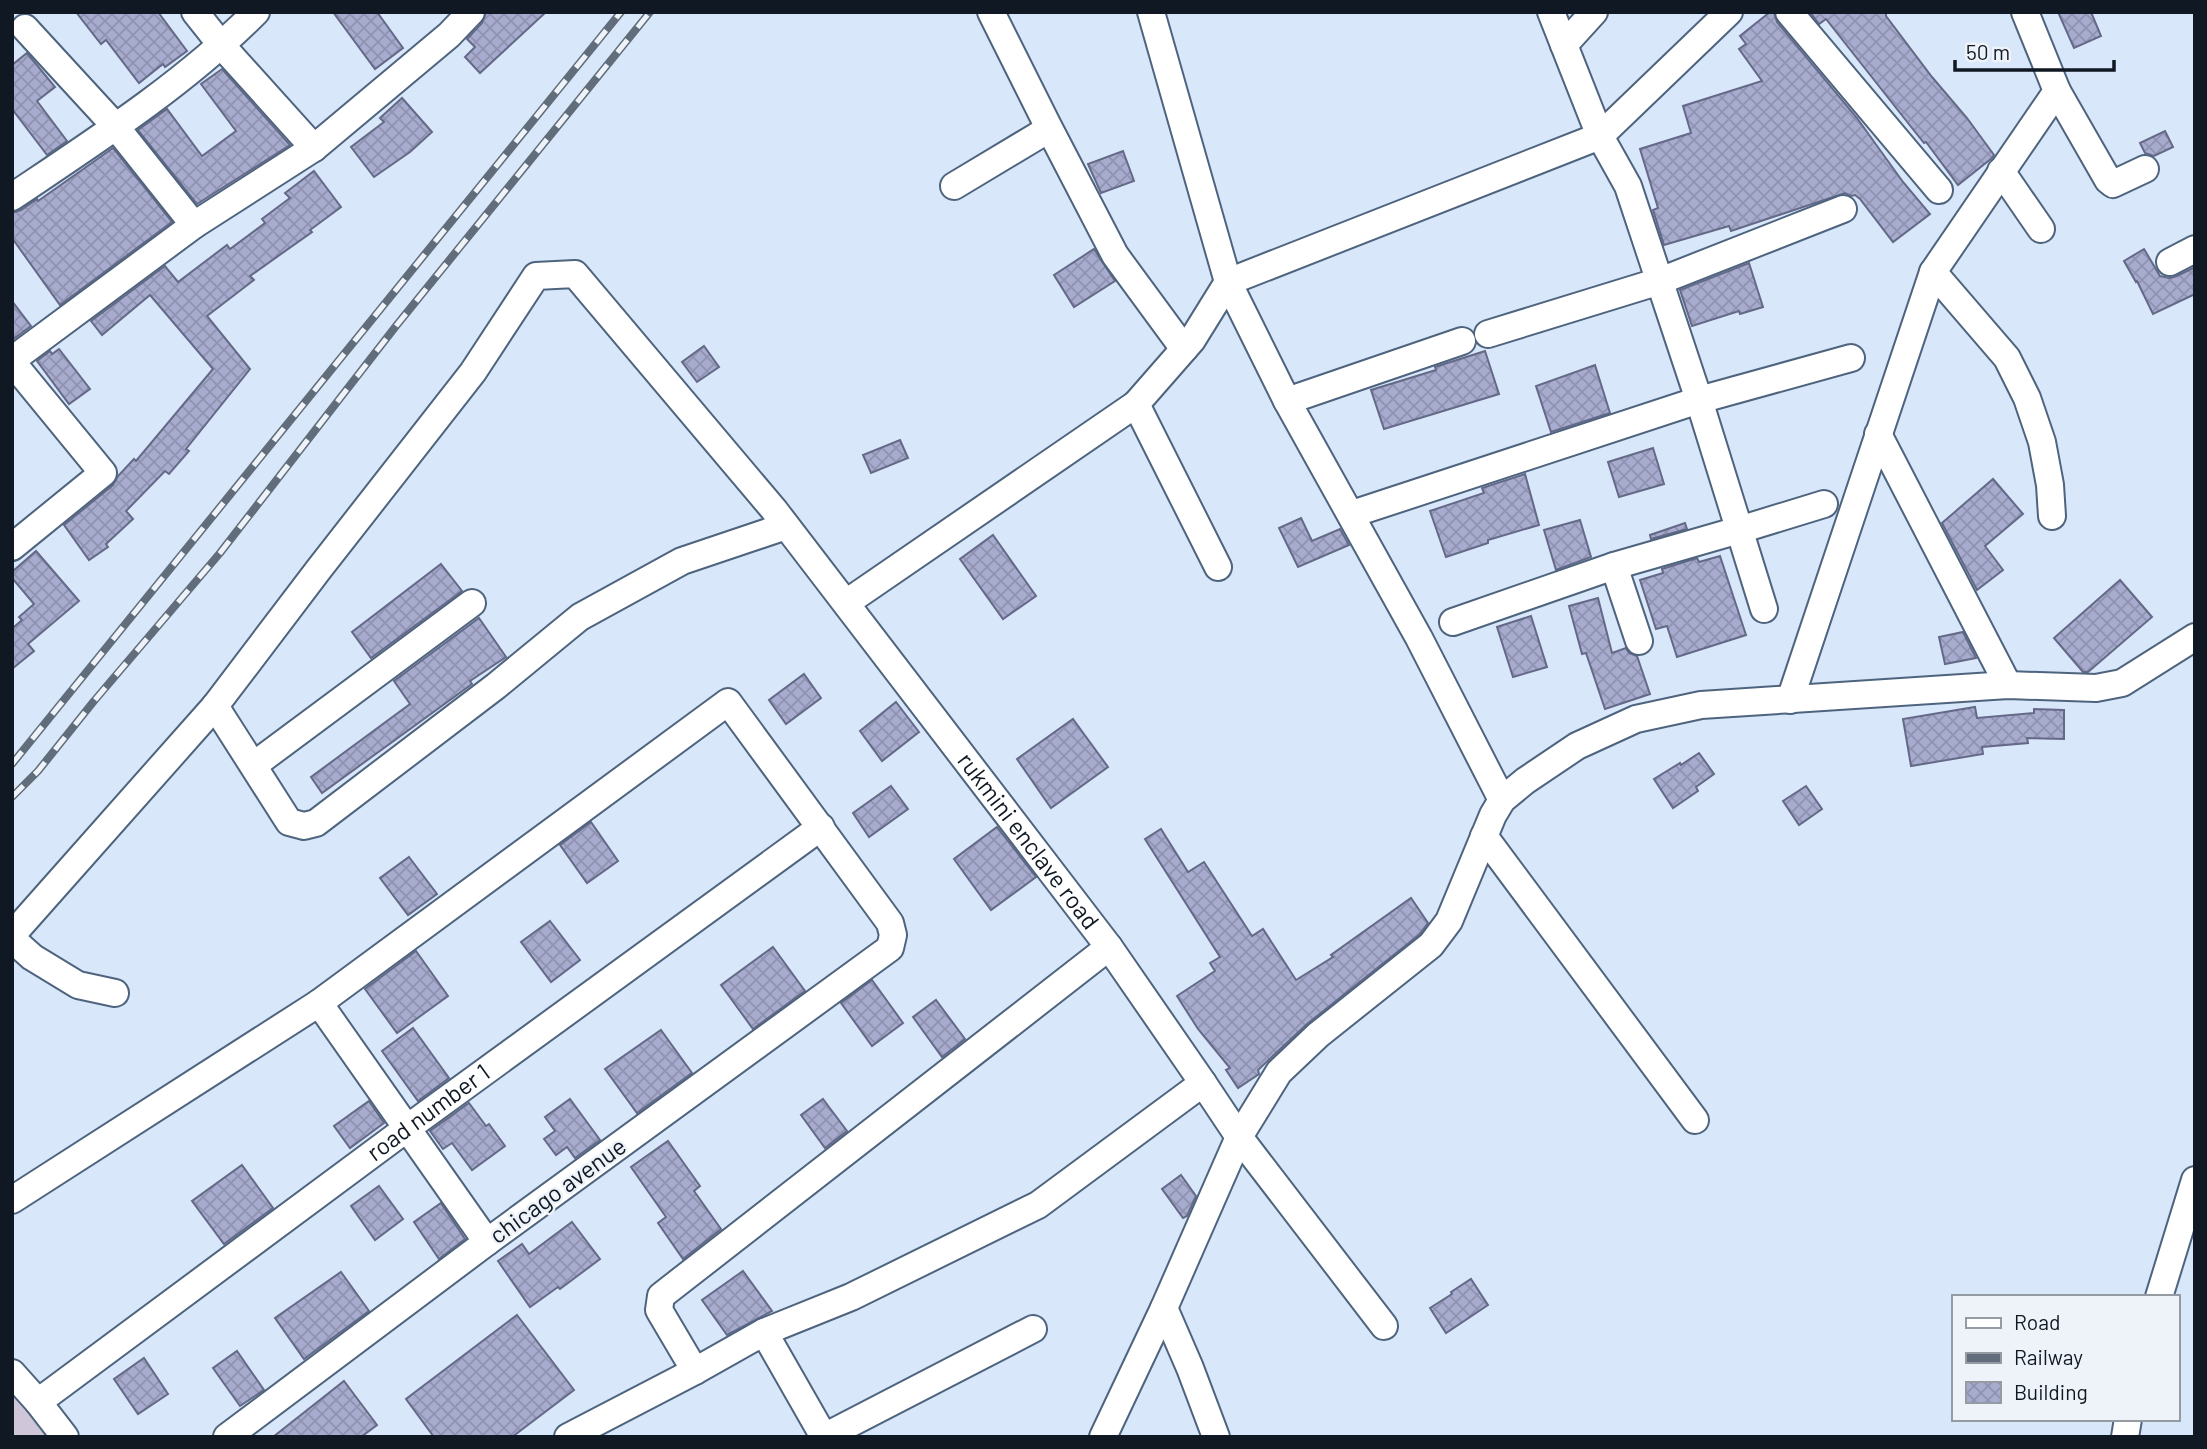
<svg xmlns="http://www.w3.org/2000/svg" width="2207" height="1449" font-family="Barlow,sans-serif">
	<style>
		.park { fill: #cfc6d9 }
		.building { fill: url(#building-cross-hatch); stroke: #656988; stroke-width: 2 }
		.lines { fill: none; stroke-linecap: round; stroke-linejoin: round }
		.minor-casing { stroke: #4e647e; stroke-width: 30 }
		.minor { stroke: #fff; stroke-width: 26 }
		.rail-casing { stroke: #616d7b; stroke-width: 8 }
		.rail { stroke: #eef3f9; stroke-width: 5; stroke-dasharray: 16; stroke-linecap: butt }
		.labels { text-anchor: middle; stroke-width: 5; stroke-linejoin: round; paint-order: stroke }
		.street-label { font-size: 24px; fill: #0f1823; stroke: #eef3f9 }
	</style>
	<defs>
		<pattern id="building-cross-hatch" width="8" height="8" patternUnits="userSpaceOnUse" patternTransform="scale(1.75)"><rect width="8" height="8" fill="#a7abcd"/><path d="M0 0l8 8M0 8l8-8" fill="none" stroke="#8f92b0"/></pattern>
	</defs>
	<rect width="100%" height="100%" fill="#d8e7f9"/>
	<!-- park -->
	<polygon class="park" points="12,1388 48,1437 12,1437"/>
	<!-- building -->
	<g class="building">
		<polygon points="76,12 158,12 187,51 165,67 163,64 139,83 106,40 101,44"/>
		<polygon points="333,12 377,12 403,48 375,69"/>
		<polygon points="486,12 546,12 480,73 465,57 475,47 467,39 482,23"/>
		<polygon points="1770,12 1774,12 1777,22 1857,118 1903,182 1930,214 1893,242 1860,199 1855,195 1851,196 1845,193 1731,231 1729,226 1664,245 1653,210 1658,208 1640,149 1691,133 1683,106 1762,81 1739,49 1746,44 1740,36"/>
		<polygon points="1810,12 1886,12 1886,16 1932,77 1967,118 1994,155 1992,158 1958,185 1926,142 1924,143 1908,123 1826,19 1819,24"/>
		<polygon points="2058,12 2091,12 2101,36 2074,48"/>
		<polygon points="27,53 55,87 37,101 67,141 47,155 12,109 12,65"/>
		<polygon points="222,69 290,145 197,204 138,130 167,109 202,156 236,131 201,84"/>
		<polygon points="402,98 432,132 410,152 374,177 351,147 384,122 380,118"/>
		<polygon points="2165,131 2173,147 2154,156 2145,153 2140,143"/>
		<polygon points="113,148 172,222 60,305 12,238 12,213 21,210 37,199 38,201"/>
		<polygon points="1123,151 1134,181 1101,193 1088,164"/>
		<polygon points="314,171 341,207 310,230 312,232 250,276 254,280 207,316 250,369 186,449 189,451 169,474 165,471 126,511 133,519 106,544 108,547 89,560 64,525 113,485 118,476 134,459 136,461 213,369 150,295 102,335 91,321 165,266 178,282 227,245 230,249 265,223 262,219 290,198 285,193"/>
		<polygon points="1094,249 1115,281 1074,307 1054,275"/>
		<polygon points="2144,249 2160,276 2170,278 2177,276 2195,267 2195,294 2153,314 2137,281 2136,282 2124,261"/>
		<polygon points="1749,263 1763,307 1740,314 1739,311 1692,326 1680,290"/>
		<polygon points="12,301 31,326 12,340"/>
		<polygon points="704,346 719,367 697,382 682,362"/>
		<polygon points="59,349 90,389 69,404 37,361 50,351 52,354"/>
		<polygon points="1485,351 1499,394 1384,429 1371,390 1436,370 1435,367"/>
		<polygon points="1595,365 1610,413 1551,432 1536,386"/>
		<polygon points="900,440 908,458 871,473 863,455"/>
		<polygon points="1653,448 1664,484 1619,497 1608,462"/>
		<polygon points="1525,474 1539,525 1488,540 1488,543 1446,557 1430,511 1484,493 1482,488"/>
		<polygon points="1993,479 2023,514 1985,546 2003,570 1977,590 1942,523"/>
		<polygon points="1301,518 1312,541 1340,529 1349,545 1298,567 1279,528"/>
		<polygon points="1580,520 1591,557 1556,570 1544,530"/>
		<polygon points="1685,523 1687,529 1651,539 1650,535"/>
		<polygon points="993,535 1036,596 1003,619 960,559"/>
		<polygon points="36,551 79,601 28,644 34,651 12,669 12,625 14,627 22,620 19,617 34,604 12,578 12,572"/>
		<polygon points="1720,556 1746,635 1677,657 1667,626 1656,629 1640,580 1663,573 1662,569 1697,558 1699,562"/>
		<polygon points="441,564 462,591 371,658 352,632"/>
		<polygon points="2120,580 2152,617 2088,672 2083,672 2054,638"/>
		<polygon points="1598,598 1612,653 1626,648 1629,653 1637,656 1650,694 1605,709 1586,653 1582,654 1569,606"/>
		<polygon points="1531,616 1547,667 1513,677 1497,627"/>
		<polygon points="479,618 506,657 470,681 472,684 322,793 311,777 410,704 394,681"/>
		<polygon points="1963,632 1976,658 1945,664 1939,637"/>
		<polygon points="804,674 821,698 786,724 769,700"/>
		<polygon points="896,702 919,732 882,761 860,731"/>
		<polygon points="1975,707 1977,718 2034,713 2034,709 2064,710 2064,739 2027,738 2028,743 1982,747 1983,754 1911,766 1903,719"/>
		<polygon points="1073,719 1108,767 1051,808 1017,759"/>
		<polygon points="1699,753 1714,774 1696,787 1698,791 1673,808 1654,779 1680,763 1681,765"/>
		<polygon points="891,786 908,809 869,837 853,813"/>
		<polygon points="1806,786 1822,809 1799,825 1783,801"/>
		<polygon points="591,822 618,861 587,883 560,845"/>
		<polygon points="997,827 1036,877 991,910 954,859"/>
		<polygon points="1161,829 1188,872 1204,862 1252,936 1263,929 1296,980 1333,957 1331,955 1411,898 1428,923 1420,934 1307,1024 1258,1070 1259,1074 1238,1088 1226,1070 1230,1068 1198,1029 1177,996 1215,971 1210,963 1220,957 1145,839"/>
		<polygon points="409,857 437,894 408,915 380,878"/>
		<polygon points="550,921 580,960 551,982 521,942"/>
		<polygon points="773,947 805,991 753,1029 721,985"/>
		<polygon points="416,951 448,996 397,1033 365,989"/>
		<polygon points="872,980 903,1023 872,1046 841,1003"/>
		<polygon points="936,1000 965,1039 942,1057 913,1017"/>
		<polygon points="413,1028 449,1078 418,1101 382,1051"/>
		<polygon points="661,1030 692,1073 637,1113 605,1069"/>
		<polygon points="570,1099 600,1140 575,1158 567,1147 556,1155 544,1139 555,1131 545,1117"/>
		<polygon points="823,1099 847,1131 825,1148 801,1115"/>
		<polygon points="369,1101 384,1123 350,1148 334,1126"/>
		<polygon points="469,1103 486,1126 489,1124 505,1146 472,1170 452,1143 443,1149 430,1131"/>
		<polygon points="668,1141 700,1186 694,1191 721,1229 683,1259 658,1223 666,1217 631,1167"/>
		<polygon points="242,1165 273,1208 224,1244 192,1201"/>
		<polygon points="1181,1175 1196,1196 1187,1216 1183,1218 1162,1189"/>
		<polygon points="379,1186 403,1219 375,1240 351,1206"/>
		<polygon points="441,1203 465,1239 439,1259 414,1222"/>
		<polygon points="572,1222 600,1259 560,1289 558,1287 530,1307 498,1261 522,1244 529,1254"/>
		<polygon points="743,1271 772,1311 727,1335 702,1300"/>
		<polygon points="341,1272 369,1311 304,1359 275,1318"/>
		<polygon points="1471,1279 1488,1305 1446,1333 1430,1308 1452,1294 1451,1292"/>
		<polygon points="517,1315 574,1390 512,1437 434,1437 406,1399"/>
		<polygon points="237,1351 264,1390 240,1406 213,1368"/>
		<polygon points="144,1358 168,1394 138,1414 114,1379"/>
		<polygon points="344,1381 377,1425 361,1437 273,1437"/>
	</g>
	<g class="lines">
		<defs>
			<g id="minor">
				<polyline points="195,12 222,46 314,148"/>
				<polyline points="991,12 1048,126 1115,255 1184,349"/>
				<polyline points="1151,12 1228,282 1287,401 1419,638 1502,800"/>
				<polyline points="1551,12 1600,136 1628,186 1699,400 1764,609"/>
				<polyline points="1789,12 1939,190"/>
				<polyline points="25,28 116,127 194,225"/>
				<polyline points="1564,45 1594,12"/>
				<polyline points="2057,91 2108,180 2113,184 2145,169"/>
				<polyline points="2001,171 2041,229"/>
				<polyline points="954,186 1049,129"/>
				<path d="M12 197C97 140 184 84 256 12"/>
				<polyline points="2170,262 2195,249"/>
				<polyline points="1933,272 2007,358 2027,398 2042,442 2050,485 2052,516"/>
				<polyline points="1488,334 1660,281 1843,209"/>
				<polyline points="12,360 194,225 314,148 449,35 471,12"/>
				<polyline points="12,362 103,473 12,547"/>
				<polyline points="1287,401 1462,341"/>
				<polyline points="1136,404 1218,567"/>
				<polyline points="1878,434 2008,685"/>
				<polyline points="1352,514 1699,400 1851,358"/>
				<polyline points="1614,566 1639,641"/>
				<polyline points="846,603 1136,404 1192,340 1228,282 1600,136 1729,12"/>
				<polyline points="1453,622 1614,566 1739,530 1824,504"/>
				<polyline points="1790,700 1933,272 2057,91 2025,12"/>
				<polyline points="215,706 289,822 304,826 316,823 496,686 580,617 682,561 786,526"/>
				<polyline points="254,765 472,603"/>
				<polyline points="1484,836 1695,1120"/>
				<path id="s1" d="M12 935 215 706 319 569 473 372 536 276 575 274 775 511 1109 947 1203 1083"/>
				<polyline points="12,939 32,957 78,985 115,993"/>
				<polyline points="319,1003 487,1242"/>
				<polyline points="12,1200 319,1003 728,702 890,923 893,935 890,948 487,1242 227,1437"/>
				<polyline points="2159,1297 2195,1180"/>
				<polyline points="1164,1308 1190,1368 1216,1437"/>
				<polyline points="764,1332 824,1437"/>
				<polyline points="695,1371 659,1310 661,1296 1109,947"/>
				<polyline points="12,1373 38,1402 65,1437"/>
				<path id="s2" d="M38 1402 406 1129 821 827"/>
				<polyline points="568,1437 695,1371 764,1332 851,1297 1038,1205 1203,1083 1239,1137 1384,1326"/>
				<polyline points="824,1437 1033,1329"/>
				<polyline points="1103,1437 1164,1308 1239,1137 1279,1072 1318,1035 1431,945 1449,921 1493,815 1502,800 1525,781 1577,746 1636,719 1701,705 2008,685 2096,688 2122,683 2195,637"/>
				<polyline points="2125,1437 2128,1419"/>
			</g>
		</defs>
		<!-- minor casing -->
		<use href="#minor" class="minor-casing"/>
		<!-- minor -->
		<use href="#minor" class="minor"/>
		<defs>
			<g id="rail">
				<polyline points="12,764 621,12"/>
				<polyline points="12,797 38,771 94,701 220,553 396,326 650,12"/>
			</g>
		</defs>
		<!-- rail casing -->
		<use href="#rail" class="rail-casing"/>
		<!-- rail -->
		<use href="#rail" class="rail"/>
	</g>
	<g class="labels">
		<!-- street labels -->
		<g class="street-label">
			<text dy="8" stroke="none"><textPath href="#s1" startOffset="1608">rukmini enclave road</textPath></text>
			<text dy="8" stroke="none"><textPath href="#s2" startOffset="486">road number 1</textPath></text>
			<text transform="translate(558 1191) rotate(-36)" y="8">chicago avenue</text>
		</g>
	</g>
	<!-- border -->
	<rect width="2207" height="1449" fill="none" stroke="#0f1823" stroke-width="28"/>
	<!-- legend -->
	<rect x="1952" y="1295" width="228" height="126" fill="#eef3f9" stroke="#959ba3" stroke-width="2"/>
	<rect x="1966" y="1318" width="35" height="10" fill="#ffffff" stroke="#959ba3" stroke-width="2"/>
	<text x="2014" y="1330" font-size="21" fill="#0f1823">Road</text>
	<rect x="1966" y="1353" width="35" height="10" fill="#616d7b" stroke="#959ba3" stroke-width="2"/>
	<text x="2014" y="1365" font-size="21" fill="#0f1823">Railway</text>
	<rect x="1966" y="1382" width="35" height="21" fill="url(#building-cross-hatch)" stroke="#959ba3" stroke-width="2"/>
	<text x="2014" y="1400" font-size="21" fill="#0f1823">Building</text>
	<!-- scale -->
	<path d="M1955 60v10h159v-10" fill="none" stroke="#0f1823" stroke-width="3.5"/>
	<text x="1966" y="60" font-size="21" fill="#0f1823" stroke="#eef3f9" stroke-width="5" paint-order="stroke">50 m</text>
</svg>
